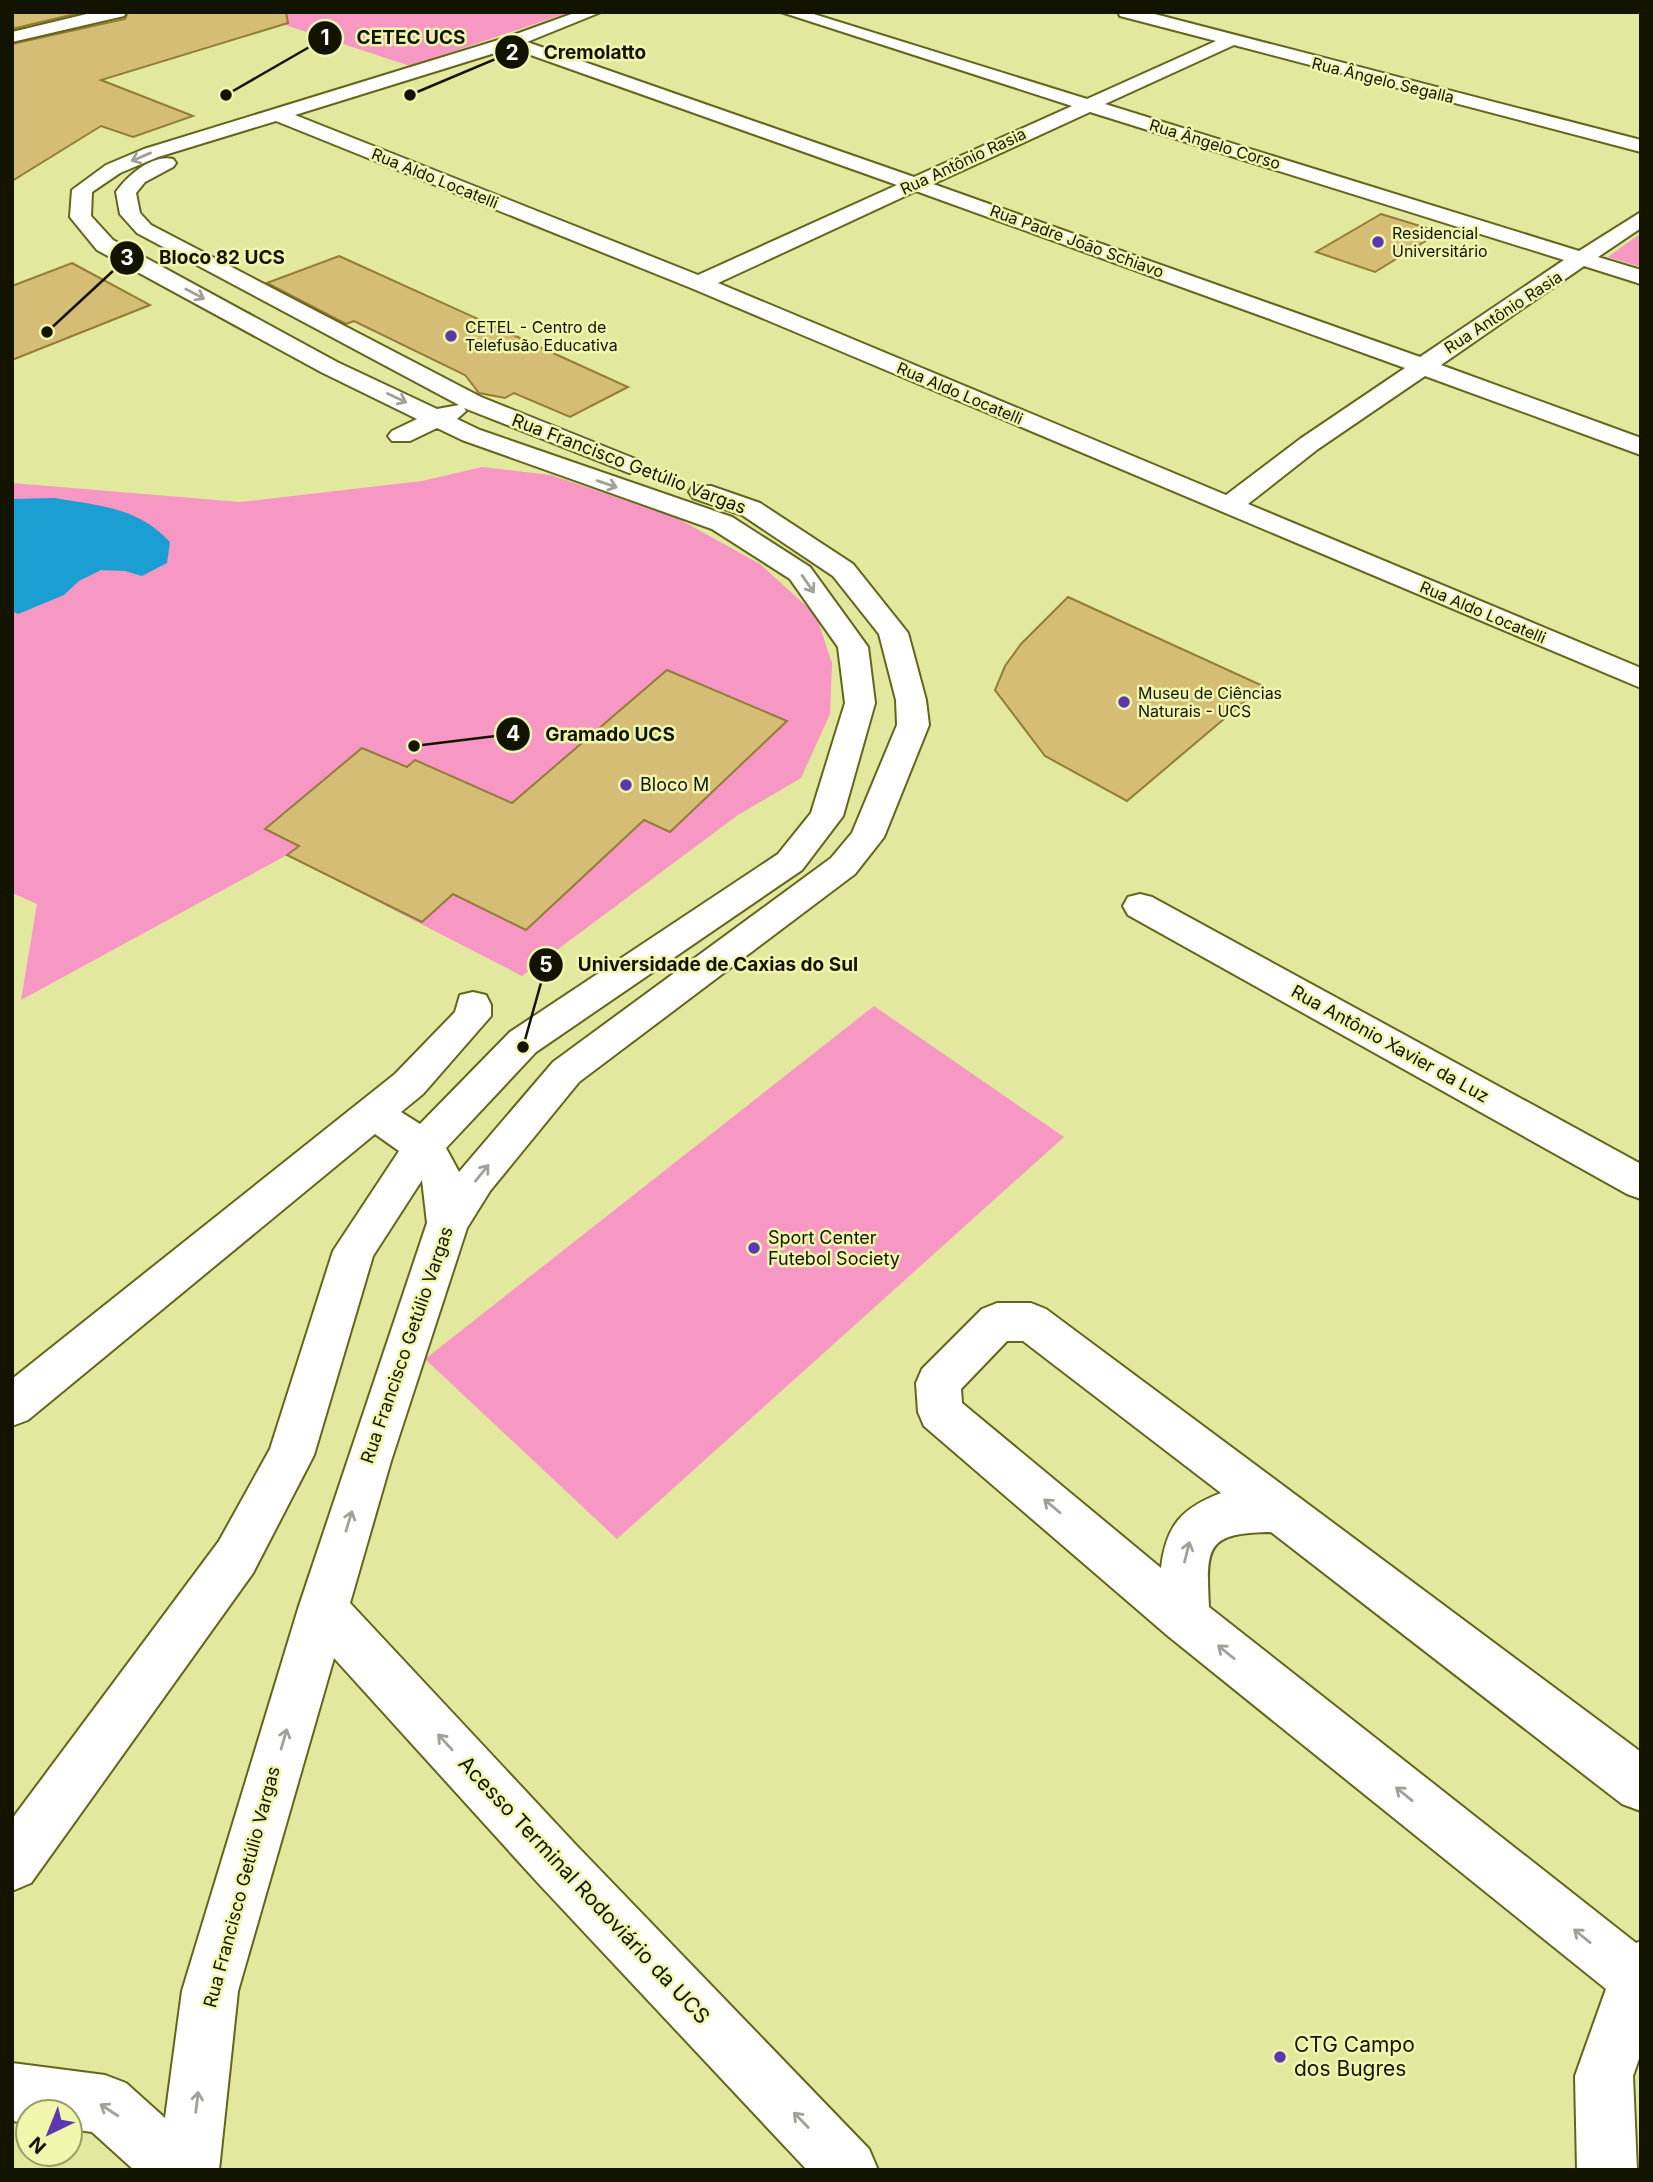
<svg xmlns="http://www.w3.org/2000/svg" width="1653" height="2182" font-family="Inter,sans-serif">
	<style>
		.green { fill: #f698c3 }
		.water { fill: #1b9ed1 }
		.building { fill: #d5bd76; stroke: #937d36; stroke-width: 2 }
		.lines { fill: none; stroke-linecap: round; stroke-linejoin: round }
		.minor-casing { stroke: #62651b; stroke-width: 4 }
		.minor { fill: #fff; fill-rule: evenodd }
		.oneway { stroke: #a1a199 }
		.poi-dot { fill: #5c38b0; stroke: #f0f6ac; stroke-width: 2.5 }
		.labels { text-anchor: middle; stroke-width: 5; stroke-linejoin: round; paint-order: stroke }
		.far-street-label { font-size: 16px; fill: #131400; stroke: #f0f6ac }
		.far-poi-label { font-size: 16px; fill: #131400; stroke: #f0f6ac; text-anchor: start }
		.street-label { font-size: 18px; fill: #131400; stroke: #f0f6ac }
		.poi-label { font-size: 18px; fill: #131400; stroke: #f0f6ac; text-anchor: start }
		.near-street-label { font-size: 21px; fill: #131400; stroke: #f0f6ac }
		.near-poi-label { font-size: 21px; fill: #131400; stroke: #f0f6ac; text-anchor: start }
		.leader { fill: none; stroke: #131400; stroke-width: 2.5 }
		.callout-dot { fill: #131400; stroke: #f0f6ac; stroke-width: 2.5 }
		.mark-label { font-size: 21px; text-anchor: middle; font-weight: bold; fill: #fff }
		.callout-label { font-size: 19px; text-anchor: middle; font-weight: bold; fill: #131400; stroke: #f0f6ac; stroke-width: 5; stroke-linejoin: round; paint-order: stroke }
	</style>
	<rect width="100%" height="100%" fill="#e3e89f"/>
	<!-- green -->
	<g class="green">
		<polygon points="246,12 570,12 410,66"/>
		<polygon points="1641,233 1641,267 1608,257"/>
		<polygon points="482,467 551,475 677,518 760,564 816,615 832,663 830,714 801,778 738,815 522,976 287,855 21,1000 37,904 12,893 12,483 240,502 422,481"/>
		<polygon points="874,1006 1064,1137 617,1539 425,1359"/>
	</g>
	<!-- water -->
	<path class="water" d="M55 498C99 506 138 507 170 542L167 563 142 576 125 571 101 570 79 581 64 595 18 614 12 611V499Z"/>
	<!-- building -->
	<g class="building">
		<polygon points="12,12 83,12 12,29"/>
		<polygon points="128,12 286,12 288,23 101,80 193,116 133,137 101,126 12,181 12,44 125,19"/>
		<polygon points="1381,214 1440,232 1375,272 1316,252"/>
		<polygon points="339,256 542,348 628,387 570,417 514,393 505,398 479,393 465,375 354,321 346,324 267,283"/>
		<polygon points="72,263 150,305 12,360 12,286"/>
		<polygon points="1068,597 1263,686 1127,801 1045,756 995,690 1005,666 1021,644"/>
		<polygon points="667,670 787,721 670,832 644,820 526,930 453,894 422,922 287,855 299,846 265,829 362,748 407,767 415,760 512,803"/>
	</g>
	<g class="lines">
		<defs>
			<g id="minor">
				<polygon points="95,12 126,12 124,16 12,42 12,32"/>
				<path d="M577 12H601L527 42 914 177 1072 106 781 12H807L1087 99 1216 41 1120 16 1118 12H1147L1641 140V152L1234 45 1105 104 1579 251 1641 212V228L1598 257 1641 270V284L1584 266 1441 365 1641 438V455L1425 376 1318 449 1248 504 1641 668V688L691 288 276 121 158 157 120 173 92 192 91 216 113 240 337 362 437 409 459 405 137 233 120 214 116 192C127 176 152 154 173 159L176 163 173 167 145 182 136 193 140 213 151 225 481 397 638 460 642 465 638 470 629 473 464 408 466 411 457 419 480 430 732 517 810 567 868 647 875 703 843 816 802 870 536 1052 446 1148 459 1172 553 1062 831 858 852 833 897 725 896 700 879 634 833 576 742 515 693 498 689 492 693 486H711L760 503 853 564 908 633 926 700 929 725 884 837 855 874 579 1082 490 1191 467 1228 391 1461 350 1603 576 1845 869 2149 878 2170H807L538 1883 334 1658 238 1991 219 2170H134L92 2132 70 2129V2112H28V2123L12 2121V2063L105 2075 126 2083 165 2118 182 1991 298 1609 427 1223 422 1180 373 1256 314 1455 253 1573 31 1883 12 1891V1819L219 1541 270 1449 333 1251 399 1151 375 1134 28 1420 12 1426V1379L395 1074 455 1012 460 995 473 992 486 995 491 1005V1016L423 1094 401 1112 420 1124 510 1032 778 854 811 813 845 703 838 647 790 579 712 529 462 440 437 428 410 441H392L388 436 392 431 417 419 321 372 97 250 70 217 72 190 106 165 144 149 505 38ZM511 48 897 185 698 275 295 115ZM1090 112 1564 260 1420 357 933 184ZM916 191 1405 368 1300 439 1226 495 718 283Z"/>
				<polygon points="1140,894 1152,897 1641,1164 1641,1199 1627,1194 1128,915 1123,906 1128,897"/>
				<path d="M997 1303H1031L1046 1309 1641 1752V1811L1622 1804 1271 1532C1206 1533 1206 1546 1209 1607L1636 1943 1641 1941V2053L1633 2076 1637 2170H1577L1575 2076 1606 1989 1168 1636 924 1426 918 1412 916 1383 922 1369 982 1309ZM1007 1341H1023L1221 1493C1182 1508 1166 1525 1161 1568L962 1403 961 1389Z"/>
			</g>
		</defs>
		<!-- minor casing -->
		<use href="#minor" class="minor-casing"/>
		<!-- minor -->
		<use href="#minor" class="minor"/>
	</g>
	<!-- one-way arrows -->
	<defs><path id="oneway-shaft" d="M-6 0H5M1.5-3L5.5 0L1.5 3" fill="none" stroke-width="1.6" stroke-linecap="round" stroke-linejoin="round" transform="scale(1.75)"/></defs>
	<g class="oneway">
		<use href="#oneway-shaft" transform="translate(141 157) rotate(157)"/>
		<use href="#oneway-shaft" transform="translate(195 294) rotate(28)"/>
		<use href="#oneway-shaft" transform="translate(397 398) rotate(25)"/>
		<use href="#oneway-shaft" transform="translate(607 484) rotate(19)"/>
		<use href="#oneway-shaft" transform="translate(808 584) rotate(55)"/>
		<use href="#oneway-shaft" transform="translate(482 1173) rotate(-51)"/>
		<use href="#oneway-shaft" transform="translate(1052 1506) rotate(-140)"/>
		<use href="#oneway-shaft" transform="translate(349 1521) rotate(-73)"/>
		<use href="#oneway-shaft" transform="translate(1187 1552) rotate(-76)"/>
		<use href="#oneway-shaft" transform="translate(1226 1652) rotate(-141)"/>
		<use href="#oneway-shaft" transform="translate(284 1739) rotate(-74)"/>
		<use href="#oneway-shaft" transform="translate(445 1742) rotate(-133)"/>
		<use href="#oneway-shaft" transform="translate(1404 1794) rotate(-141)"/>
		<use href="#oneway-shaft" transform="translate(1582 1936) rotate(-141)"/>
		<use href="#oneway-shaft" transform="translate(197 2102) rotate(-83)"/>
		<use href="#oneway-shaft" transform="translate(109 2110) rotate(-147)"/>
		<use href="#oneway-shaft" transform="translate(801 2120) rotate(-134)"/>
	</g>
	<!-- markers -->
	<g class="poi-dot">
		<circle cx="1378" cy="242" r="7"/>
		<circle cx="451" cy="336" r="7"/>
		<circle cx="1124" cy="702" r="7"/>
		<circle cx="626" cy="785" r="7"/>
		<circle cx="754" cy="1248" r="7"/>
		<circle cx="1280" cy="2057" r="7"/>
	</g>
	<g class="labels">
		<!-- far-street labels -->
		<g class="far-street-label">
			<text transform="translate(1383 80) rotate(14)" y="6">Rua Ângelo Segalla</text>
			<text transform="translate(1215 144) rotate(17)" y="6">Rua Ângelo Corso</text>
			<text transform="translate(963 161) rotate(-25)" y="6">Rua Antônio Rasia</text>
			<text transform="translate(435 178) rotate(22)" y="6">Rua Aldo Locatelli</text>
			<text transform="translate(1077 241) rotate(20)" y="6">Rua Padre João Schiavo</text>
			<text transform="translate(1503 312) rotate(-33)" y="6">Rua Antônio Rasia</text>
			<text transform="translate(960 393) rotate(23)" y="6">Rua Aldo Locatelli</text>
			<text transform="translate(1483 612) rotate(23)" y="6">Rua Aldo Locatelli</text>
		</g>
		<!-- far-poi labels -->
		<g class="far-poi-label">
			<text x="1392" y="239">Residencial<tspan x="1392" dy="18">Universitário</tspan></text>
			<text x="465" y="333">CETEL - Centro de<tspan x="465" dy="18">Telefusão Educativa</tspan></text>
			<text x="1138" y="699">Museu de Ciências<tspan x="1138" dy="18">Naturais - UCS</tspan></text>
		</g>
		<!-- street labels -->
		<g class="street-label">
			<text transform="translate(629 464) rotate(21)" y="6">Rua Francisco Getúlio Vargas</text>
			<text transform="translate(1390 1044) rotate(29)" y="6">Rua Antônio Xavier da Luz</text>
			<text transform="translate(407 1345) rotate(-71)" y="6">Rua Francisco Getúlio Vargas</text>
			<text transform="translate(242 1887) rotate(-75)" y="6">Rua Francisco Getúlio Vargas</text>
		</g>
		<!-- poi labels -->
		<g class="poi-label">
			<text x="640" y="791">Bloco M</text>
			<text x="768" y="1244">Sport Center<tspan x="768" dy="21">Futebol Society</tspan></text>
		</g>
		<!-- near-street labels -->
		<g class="near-street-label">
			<text transform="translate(584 1890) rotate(47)" y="7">Acesso Terminal Rodoviário da UCS</text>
		</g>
		<!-- near-poi labels -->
		<g class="near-poi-label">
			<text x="1294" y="2052">CTG Campo<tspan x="1294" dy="24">dos Bugres</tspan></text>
		</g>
	</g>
	<!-- callouts -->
	<path class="leader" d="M226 95L325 38M410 95L512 52M47 332L127 258M414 746L513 734M523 1047L546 965"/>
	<g class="callout-dot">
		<circle cx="226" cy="95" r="7"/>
		<circle cx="410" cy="95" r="7"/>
		<circle cx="47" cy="332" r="7"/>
		<circle cx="414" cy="746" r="7"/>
		<circle cx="523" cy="1047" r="7"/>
		<circle cx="325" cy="38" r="18"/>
		<circle cx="512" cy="52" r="18"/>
		<circle cx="127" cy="258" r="18"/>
		<circle cx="513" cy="734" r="18"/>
		<circle cx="546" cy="965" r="18"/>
	</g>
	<g class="mark-label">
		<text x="325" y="45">1</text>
		<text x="512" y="60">2</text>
		<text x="127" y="265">3</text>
		<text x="513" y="741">4</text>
		<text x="546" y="972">5</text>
	</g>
	<g class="callout-label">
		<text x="411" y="44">CETEC UCS</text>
		<text x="595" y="59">Cremolatto</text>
		<text x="222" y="264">Bloco 82 UCS</text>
		<text x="610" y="741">Gramado UCS</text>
		<text x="718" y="971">Universidade de Caxias do Sul</text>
	</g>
	<!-- border -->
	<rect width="1653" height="2182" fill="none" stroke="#131400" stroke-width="28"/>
	<!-- north arrow -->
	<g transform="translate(49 2133) rotate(223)"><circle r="33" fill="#f0f6ac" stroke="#989c67" stroke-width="2"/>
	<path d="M0-5L12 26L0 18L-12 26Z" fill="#5c38b0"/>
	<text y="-10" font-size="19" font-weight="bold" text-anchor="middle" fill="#131400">N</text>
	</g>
</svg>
